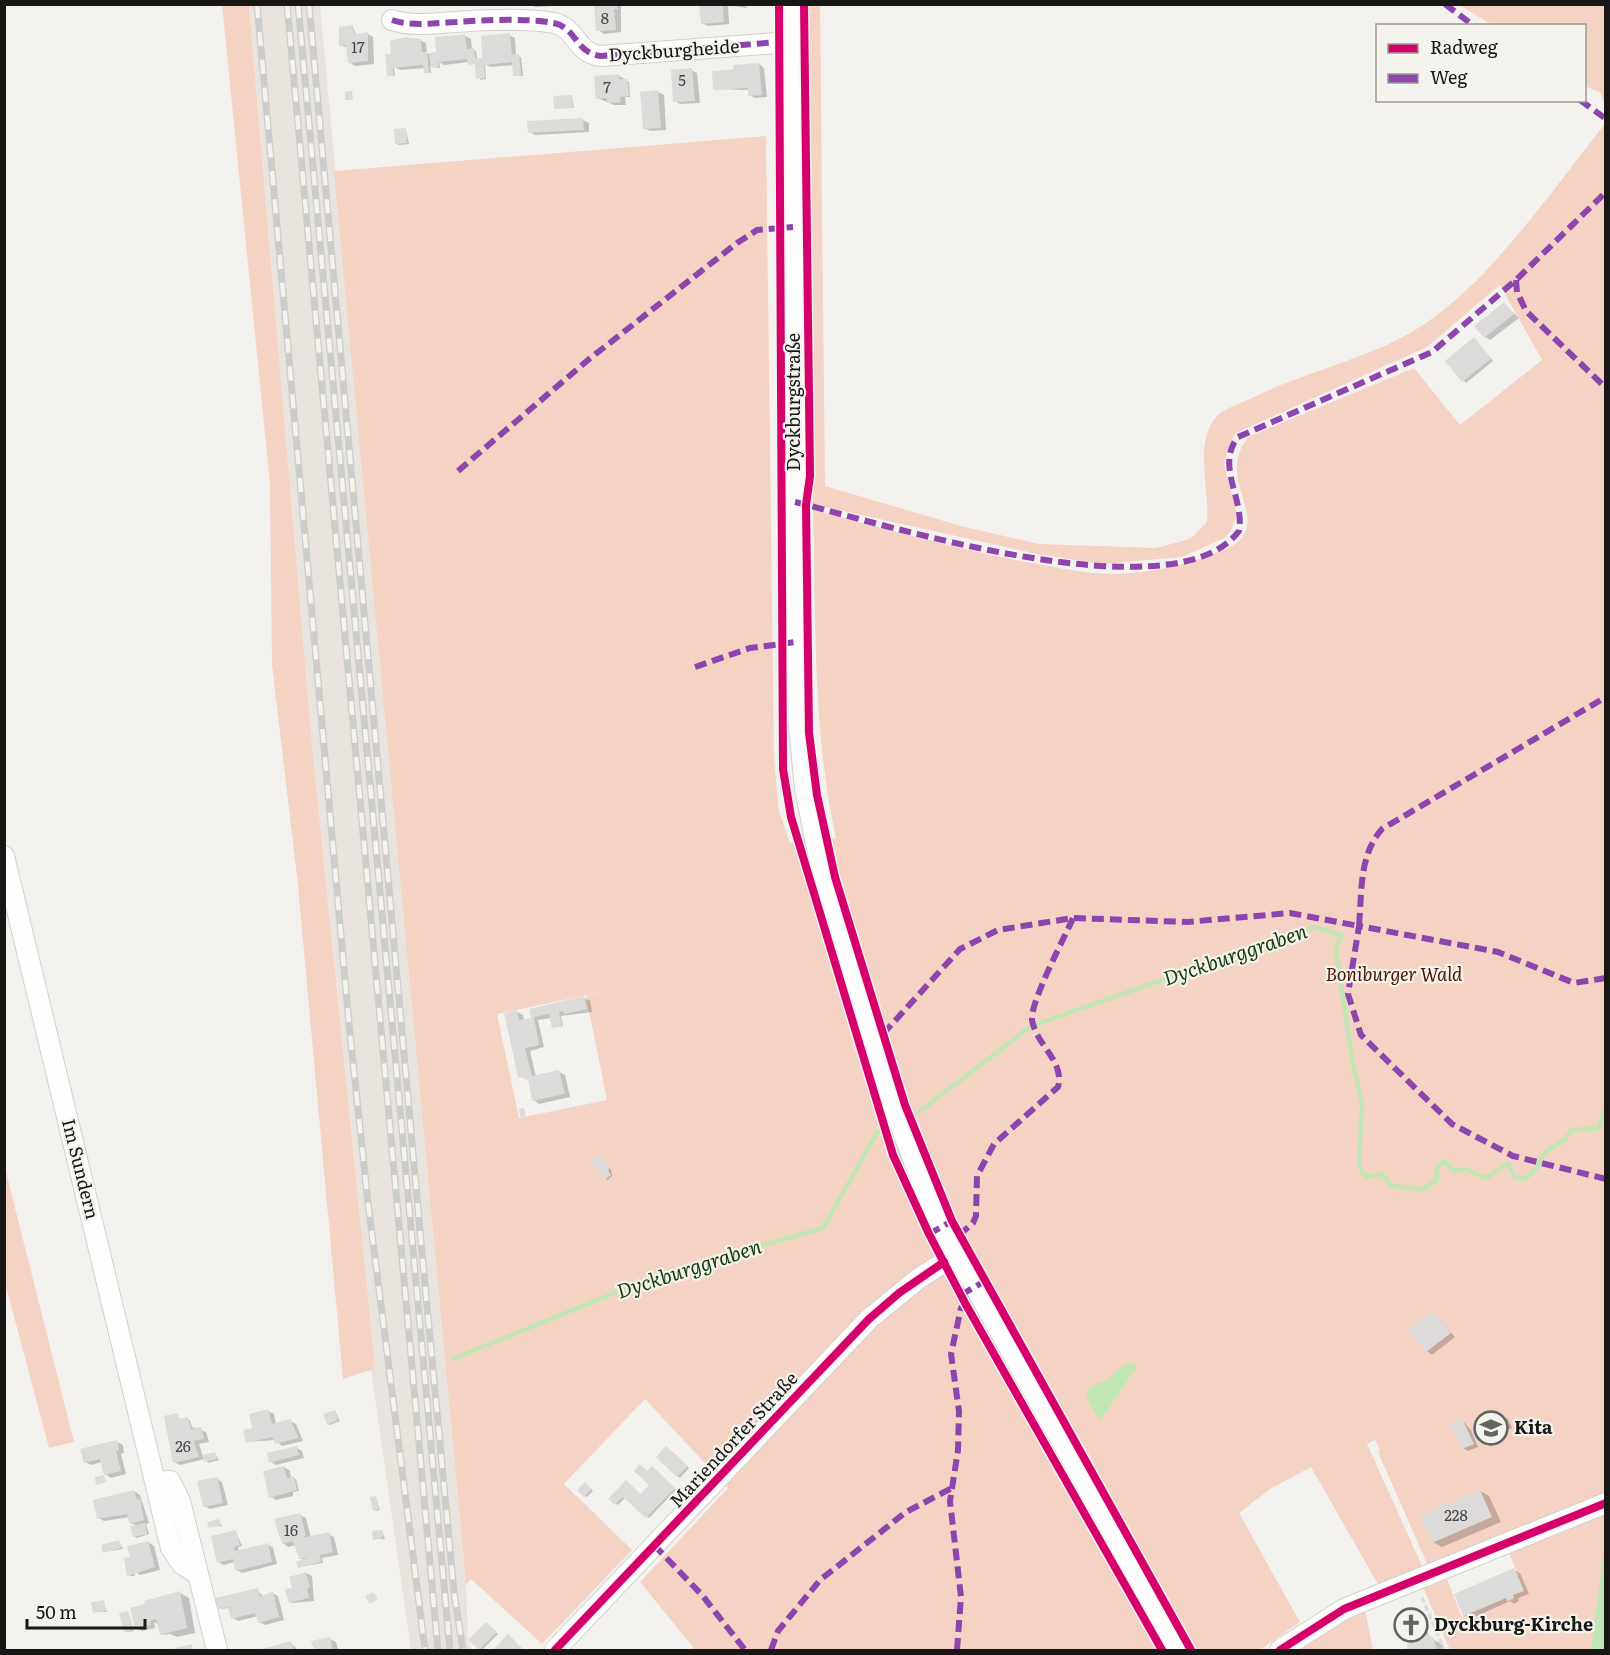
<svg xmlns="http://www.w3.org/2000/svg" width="1610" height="1655" font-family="Literata,serif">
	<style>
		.built { fill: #e8e4dd }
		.green { fill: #f5d3c4; fill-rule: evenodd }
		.water { fill: #bfe6b3 }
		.shadow { fill: #0003 }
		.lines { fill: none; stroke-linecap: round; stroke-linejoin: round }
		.stream { stroke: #bfe6b3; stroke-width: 4.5 }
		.building { fill: #dddbda }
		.minor-casing { stroke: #d1d0cd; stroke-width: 22 }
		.path { stroke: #dcdcdb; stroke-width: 3; stroke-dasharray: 6 3; stroke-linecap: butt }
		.minor { stroke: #fdfdfd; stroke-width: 20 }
		.rail-casing { stroke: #cccccb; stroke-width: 7 }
		.rail { stroke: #f5f3ee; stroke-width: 4.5; stroke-dasharray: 14; stroke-linecap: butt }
		.quiet { stroke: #8e44ad; stroke-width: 6; stroke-dasharray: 12 6; stroke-linecap: butt }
		.cycleway-casing { stroke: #f5f3ee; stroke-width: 11 }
		.cycleway { stroke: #d6006c; stroke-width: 8 }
		.labels { text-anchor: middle; stroke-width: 4.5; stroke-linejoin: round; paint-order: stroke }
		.number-label { font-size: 15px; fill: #494846 }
		.street-label { font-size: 18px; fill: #181715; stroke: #f5f3ee }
		.park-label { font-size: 18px; font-style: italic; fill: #4b1700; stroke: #f5f3ee }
		.poi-label { font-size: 18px; font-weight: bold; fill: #181715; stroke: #f5f3ee; text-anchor: start }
		.water-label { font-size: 20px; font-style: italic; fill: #163a09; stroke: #f5f3ee }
	</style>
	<rect width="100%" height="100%" fill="#f4f2ef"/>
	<!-- built -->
	<polygon class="built" points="249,5 320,5 466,1584 468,1640 472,1650 411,1650 371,1370 375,1365 312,745"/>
	<!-- green -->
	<g class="green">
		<polygon points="222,5 249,5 312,745 375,1365 371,1370 343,1379 298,885 272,665 270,484"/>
		<path d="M806 5H820L825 486 961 526 1039 544 1156 548 1190 539 1207 522C1210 490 1193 442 1217 416 1224 408 1240 404 1250 399 1309 369 1379 358 1433 318 1496 273 1556 185 1605 124V1498L1428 1566 1378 1452 1380 1450 1375 1440 1367 1444 1423 1568 1379 1586 1311 1467 1270 1489 1239 1513 1300 1622 1260 1650H690L693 1647 640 1582 728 1488 645 1399 564 1484 632 1550 542 1644 471 1579 466 1584 334 171 766 136 774 760 779 811 790 843 811 838H836C812 731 816 619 813 510 887 529 962 551 1038 564 1064 569 1093 575 1119 574 1150 572 1179 567 1208 556 1221 551 1238 547 1245 532 1257 505 1219 476 1248 437L1414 368 1460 425 1542 360 1500 285 1427 347 1236 433 1228 447 1224 464 1237 515 1231 530 1225 538 1182 557 1103 564 1042 555 812 504ZM607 991 586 996 607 1100 519 1118 497 1014Z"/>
		<polygon points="1460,5 1605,5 1605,106 1601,93 1585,86 1584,26 1492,25"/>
		<polygon points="5,1168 74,1442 49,1448 5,1283"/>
		<polygon points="1605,1507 1605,1650 1450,1650 1423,1587 1446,1577 1462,1617 1506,1598 1508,1601 1514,1599 1513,1595 1524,1590 1507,1548"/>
		<polygon points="1365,1609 1373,1650 1298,1650"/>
	</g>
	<!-- water -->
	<g class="water">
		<path d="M1134 1363 1136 1368 1101 1420 1096 1416 1086 1395C1090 1382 1100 1385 1109 1378 1114 1374 1119 1368 1124 1364Z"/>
		<polygon points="1605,1541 1605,1650 1591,1650"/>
	</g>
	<!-- shadow -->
	<g class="shadow">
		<polygon points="530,4 572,4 572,5 535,7"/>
		<polygon points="596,4 621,4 621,32 604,34 598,30"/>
		<polygon points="701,4 746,4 747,8 728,5 729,24 708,26 702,23"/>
		<polygon points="353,27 356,35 368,34 373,37 374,64 355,66 349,62 348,48 340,45"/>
		<polygon points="509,35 515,38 516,56 521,57 523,76 514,75 514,65 490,67 485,64 486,79 480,80 477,64 469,62 444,65 439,62 440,68 430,66 431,73 425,72 425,68 400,70 394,67 395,76 389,75 393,55 420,40 426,43 427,53 431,55 465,36 471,39 472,50 476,51 477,60 482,59"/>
		<polygon points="759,64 764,68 767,97 755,98 750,95 749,90 715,89 736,71"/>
		<polygon points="691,70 697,73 700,103 680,104 675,101"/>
		<polygon points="618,75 629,82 630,97 625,97 626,105 614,105 597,98"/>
		<polygon points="658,92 664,95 666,130 650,131 644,128"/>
		<polygon points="572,97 574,108 555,108"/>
		<polygon points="583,120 589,123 589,132 535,135 530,132"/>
		<polygon points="406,130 409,144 399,145 396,143"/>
		<polygon points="1504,304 1519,318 1490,340 1485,337"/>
		<polygon points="1476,340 1493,361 1466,383 1447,361"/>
		<polygon points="584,998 590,1001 592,1012 561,1016 563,1026 554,1027 552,1018 538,1020 544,1047 530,1051 536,1077 559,1072 565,1075 570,1097 539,1104 534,1100 529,1080 519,1076 517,1012 523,1015 524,1021 532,1019 531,1010"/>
		<polygon points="600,1158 611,1170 612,1176 607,1180"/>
		<polygon points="1433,1312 1455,1337 1432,1355 1427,1351"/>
		<polygon points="268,1411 274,1414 276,1424 290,1421 296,1424 303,1441 282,1446 275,1440 247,1442"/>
		<polygon points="335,1411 340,1421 330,1425 328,1424"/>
		<polygon points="177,1414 180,1420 190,1420 192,1427 206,1432 209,1442 199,1444 203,1457 215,1454 219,1460 208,1463 205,1459 180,1465 174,1462"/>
		<polygon points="1502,1416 1508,1419 1512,1428 1481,1441 1474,1437 1478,1447 1468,1451 1463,1448 1462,1420 1471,1430"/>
		<polygon points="117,1442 123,1445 124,1453 121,1454 126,1474 111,1478 105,1474 102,1462 91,1465 85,1462"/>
		<polygon points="297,1448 302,1451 304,1458 276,1465 271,1462"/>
		<polygon points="669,1449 689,1468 680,1478 658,1457"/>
		<polygon points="284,1467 290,1471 291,1478 296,1479 299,1491 293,1492 293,1496 276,1500 271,1497"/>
		<polygon points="654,1469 676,1490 649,1518 626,1497 618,1505 610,1499 628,1483 641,1495 651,1485 648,1472"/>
		<polygon points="216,1478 222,1482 228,1505 210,1509 205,1506"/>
		<polygon points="587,1485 593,1491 587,1497 585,1496"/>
		<polygon points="134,1491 140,1495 149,1523 146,1524 149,1534 137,1538 134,1536 137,1526 131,1523 130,1517 104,1521 99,1518"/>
		<polygon points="1480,1491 1489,1496 1501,1522 1442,1547 1433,1542"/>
		<polygon points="376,1498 380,1510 376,1511 374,1510"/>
		<polygon points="300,1515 306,1518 311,1538 328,1534 334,1537 338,1555 322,1558 323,1563 299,1567 305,1561 300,1558 296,1545 288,1547 283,1543"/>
		<polygon points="219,1521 222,1526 210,1527"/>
		<polygon points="382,1531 385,1539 374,1539"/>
		<polygon points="236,1532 242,1546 238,1547 239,1551 267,1544 273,1548 277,1564 242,1573 237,1570 235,1562 224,1565 218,1562"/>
		<polygon points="119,1542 123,1549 104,1552"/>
		<polygon points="148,1542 154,1546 160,1570 140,1575 134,1571 135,1576 131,1576 129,1575"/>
		<polygon points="1514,1570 1520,1573 1529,1594 1518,1598 1519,1601 1514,1604 1510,1601 1470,1619 1464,1615"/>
		<polygon points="306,1573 312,1576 314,1601 292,1603 290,1602"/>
		<polygon points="257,1590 264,1597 272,1593 278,1596 284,1620 265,1625 259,1622 258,1616 238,1621 233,1618 230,1608 219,1609"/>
		<polygon points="180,1593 189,1598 195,1633 177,1637 170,1634 163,1635 159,1625 154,1622 155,1628 142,1631 137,1628"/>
		<polygon points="103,1602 107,1612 95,1612"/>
		<polygon points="128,1612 134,1631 127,1632 125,1631"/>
		<polygon points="1413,1613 1422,1618 1430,1638 1442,1644 1445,1650 1408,1650"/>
		<polygon points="488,1625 498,1634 482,1650 470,1640"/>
		<polygon points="330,1639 336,1642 338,1650 315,1650 313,1642"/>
		<polygon points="291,1643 298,1650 261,1650"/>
	</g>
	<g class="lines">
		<!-- stream -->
		<g class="stream">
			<path d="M1037 1024 1313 927 1341 935 1336 950 1353 1065 1362 1103 1359 1166 1365 1177 1382 1174 1392 1186 1423 1189 1436 1181 1437 1168 1442 1162 1447 1163 1453 1171 1465 1169 1486 1178 1508 1163 1515 1177 1524 1179C1543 1166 1535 1164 1546 1152 1555 1142 1562 1146 1572 1130L1598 1128 1606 1108"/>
			<polyline points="920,1111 1030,1027"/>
			<polyline points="453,1359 658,1275 823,1228 878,1131"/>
		</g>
	</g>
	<!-- building -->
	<g class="building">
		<polygon points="594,4 617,4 618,9 614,9 616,30 596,31"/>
		<polygon points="699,4 723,4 724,22 701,24"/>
		<polygon points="353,25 354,34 368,32 368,61 348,63 346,45 339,46 339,27"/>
		<polygon points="510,33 512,55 519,54 521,75 513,76 512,62 484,65 485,78 476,79 475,64 468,65 467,59 438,62 438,67 431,68 429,53 436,52 435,37 465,34 467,49 474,48 475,58 482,58 481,36"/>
		<polygon points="405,37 421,39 422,52 427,52 429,73 424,73 423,65 393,68 393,75 387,76 385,54 391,54 390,41"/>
		<polygon points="759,63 762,95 748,96 748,88 713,90 712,71 734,69 733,65"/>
		<polygon points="692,68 695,101 673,102 671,70"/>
		<polygon points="619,74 619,79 627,79 629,96 620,97 621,102 607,103 607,98 596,99 594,76"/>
		<polygon points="658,90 661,128 643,129 640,92"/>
		<polygon points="352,91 353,100 345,100 345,92"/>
		<polygon points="572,95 573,108 554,109 553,96"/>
		<polygon points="583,118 584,130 528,133 527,121"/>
		<polygon points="406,128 407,143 395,144 394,129"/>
		<polygon points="1504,302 1514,314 1484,338 1474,326"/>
		<polygon points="1474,337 1491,359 1462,382 1445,361"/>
		<polygon points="584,996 587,1009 564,1014 563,1011 559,1012 562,1026 552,1028 549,1014 534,1017 539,1045 525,1048 532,1076 559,1070 565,1094 532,1101 528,1079 518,1077 504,1013 517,1010 519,1020 531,1018 529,1009"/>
		<polygon points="524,1108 526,1116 520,1117 519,1109"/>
		<polygon points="598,1155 610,1168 608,1170 611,1175 604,1180 591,1160"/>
		<polygon points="1433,1311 1451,1333 1426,1352 1408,1330"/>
		<polygon points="268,1409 272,1424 290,1419 299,1438 275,1444 272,1437 246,1443 243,1430 252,1428 249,1414"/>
		<polygon points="335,1410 338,1420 327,1425 323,1414"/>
		<polygon points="177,1413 179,1419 188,1417 191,1429 201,1427 204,1439 194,1441 199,1457 173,1463 164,1416"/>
		<polygon points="1502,1414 1507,1425 1475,1439 1470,1428"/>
		<polygon points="1462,1419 1474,1444 1462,1449 1450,1424"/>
		<polygon points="117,1440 119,1450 116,1451 121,1471 104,1475 100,1459 84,1463 80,1449"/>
		<polygon points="297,1446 299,1455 269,1463 267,1453"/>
		<polygon points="666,1446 688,1466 677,1477 656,1457"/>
		<polygon points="215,1452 217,1459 204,1462 203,1455"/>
		<polygon points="640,1464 647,1471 652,1466 675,1488 646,1518 623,1497 614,1505 608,1499 626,1480 640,1494 649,1485 634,1471"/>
		<polygon points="284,1466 287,1478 294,1476 297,1490 269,1498 263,1471"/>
		<polygon points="104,1475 106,1482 96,1485 95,1477"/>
		<polygon points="217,1477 223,1503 203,1507 197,1481"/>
		<polygon points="585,1482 592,1489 584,1497 577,1490"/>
		<polygon points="134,1490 137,1500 140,1499 144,1520 130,1524 127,1514 97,1519 93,1500"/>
		<polygon points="1480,1490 1492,1517 1432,1543 1420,1515"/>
		<polygon points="376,1496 379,1509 373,1511 370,1497"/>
		<polygon points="300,1513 306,1535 302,1538 329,1532 333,1552 320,1555 321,1562 298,1568 296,1562 308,1557 299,1559 293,1541 282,1544 274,1519"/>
		<polygon points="219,1519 221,1525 209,1528 207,1522"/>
		<polygon points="145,1523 147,1534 133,1537 130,1526"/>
		<polygon points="236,1530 240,1545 234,1547 235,1551 268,1543 272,1562 235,1571 233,1559 217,1563 211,1536"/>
		<polygon points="382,1530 383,1538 373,1540 372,1531"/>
		<polygon points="119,1540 121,1548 103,1553 101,1545"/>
		<polygon points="148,1541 155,1567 127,1576 124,1558 130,1557 127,1546"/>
		<polygon points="1514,1568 1524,1591 1513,1595 1514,1598 1507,1601 1506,1598 1463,1616 1454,1594"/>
		<polygon points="306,1572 310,1587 307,1588 309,1598 289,1603 285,1589 292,1588 289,1577"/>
		<polygon points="258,1588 260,1597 273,1591 279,1617 258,1623 255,1613 231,1619 228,1607 217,1610 215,1598"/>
		<polygon points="180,1591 187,1628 160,1635 156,1619 150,1621 151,1625 135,1629 130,1608 145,1604 144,1601"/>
		<polygon points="373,1592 378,1599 370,1604 365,1596"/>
		<polygon points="104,1600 106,1611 93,1613 91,1602"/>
		<polygon points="128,1611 133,1630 124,1632 119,1613"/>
		<polygon points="1413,1611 1422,1633 1433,1637 1437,1650 1406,1650 1410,1638 1400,1617"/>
		<polygon points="486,1622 497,1632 479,1650 468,1640"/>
		<polygon points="508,1634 522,1648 520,1650 493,1650"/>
		<polygon points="330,1637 333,1650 314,1650 311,1641"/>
		<polygon points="291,1641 294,1650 258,1650"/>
		<polygon points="192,1644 193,1650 176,1650 175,1648"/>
	</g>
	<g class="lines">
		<defs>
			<g id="minor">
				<polyline points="791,4 797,705 805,789 820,863 889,1095 921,1180 942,1227 975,1287 1179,1650"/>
				<path d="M392 20C413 27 434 23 456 22 482 20 529 18 554 23 577 28 575 53 601 56L791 42"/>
				<polyline points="4,856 171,1548 182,1564 197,1574"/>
				<polyline points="156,1482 170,1481 180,1501 217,1650"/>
				<polyline points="555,1650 869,1319 918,1279 957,1254"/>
				<polyline points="1280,1650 1344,1609 1606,1503"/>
			</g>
		</defs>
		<!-- minor casing -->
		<use href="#minor" class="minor-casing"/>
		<!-- path -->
		<polyline class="path" points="1422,1597 1444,1650"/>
		<!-- minor -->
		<use href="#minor" class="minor"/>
		<defs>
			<g id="rail">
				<polyline points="257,4 349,1024 368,1203 425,1650"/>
				<polyline points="287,4 438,1650"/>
				<polyline points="298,4 450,1650"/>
				<polyline points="309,4 423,1264 454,1592 463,1650"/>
			</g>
		</defs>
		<!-- rail casing -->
		<use href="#rail" class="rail-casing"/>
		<!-- rail -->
		<use href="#rail" class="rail"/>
		<!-- quiet -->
		<g class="quiet">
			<polyline points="1445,4 1474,26"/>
			<path d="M392 20C413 27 434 23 456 22 482 20 529 18 554 23 577 28 575 53 601 56L779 42"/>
			<polyline points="1580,100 1606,119"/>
			<polyline points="1516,280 1517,292 1526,311 1606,388"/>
			<polyline points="458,471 588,360 737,243 757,230 793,227"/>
			<path d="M795 502C884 524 1175 617 1239 531 1245 500 1215 465 1238 437L1432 352 1516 280 1606 192"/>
			<polyline points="695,667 750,648 796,642"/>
			<polyline points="1606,978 1574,983 1498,952 1359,926 1348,994 1361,1035 1452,1124 1513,1156 1606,1179"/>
			<path d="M883 1034 960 949 998 930 1073 918 1187 922 1290 913 1359 926C1362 891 1359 855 1382 829L1606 697"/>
			<polyline points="929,1234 952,1221"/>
			<path d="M959 1235 973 1223 976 1216 977 1176 994 1144 1058 1087C1065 1061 1036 1045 1032 1020 1030 1002 1065 937 1073 918"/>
			<polyline points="961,1295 985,1281"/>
			<polyline points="654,1545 702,1595 745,1650"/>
			<polyline points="771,1650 778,1631 820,1580 906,1512 952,1488"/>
			<polyline points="957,1650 961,1597 950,1501 958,1450 959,1411 951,1354 961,1308 965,1303"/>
		</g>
		<defs>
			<g id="cycleway">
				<polyline points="779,4 783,769 791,817 893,1155 929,1234 965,1303 1162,1650"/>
				<polyline points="804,4 810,476 806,505 809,733 817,795 835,877 905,1105 952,1221 1191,1650"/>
				<polyline points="555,1650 869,1319 899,1293 944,1262"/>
				<polyline points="1280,1650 1344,1609 1606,1503"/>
			</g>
		</defs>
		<!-- cycleway casing -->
		<use href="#cycleway" class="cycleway-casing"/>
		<!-- cycleway -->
		<use href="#cycleway" class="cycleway"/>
	</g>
	<!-- icons -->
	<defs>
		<symbol id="school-ring" viewBox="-11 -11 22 22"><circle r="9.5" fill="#f5f3ee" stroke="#656461" stroke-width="1.5"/><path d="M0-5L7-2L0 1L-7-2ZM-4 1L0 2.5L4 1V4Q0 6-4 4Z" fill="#656461"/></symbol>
		<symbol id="church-ring" viewBox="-11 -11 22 22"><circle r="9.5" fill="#f5f3ee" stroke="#656461" stroke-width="1.5"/><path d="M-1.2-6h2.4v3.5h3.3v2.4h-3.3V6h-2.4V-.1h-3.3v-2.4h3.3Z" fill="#656461"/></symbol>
	</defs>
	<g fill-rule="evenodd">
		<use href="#school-ring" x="1472" y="1409" width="38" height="38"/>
		<use href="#church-ring" x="1392" y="1606" width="38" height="38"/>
	</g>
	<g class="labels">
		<!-- number labels -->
		<g class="number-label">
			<text x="605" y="24">8</text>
			<text x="358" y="53">17</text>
			<text x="682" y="86">5</text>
			<text x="607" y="93">7</text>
			<text x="183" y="1452">26</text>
			<text x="1456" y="1521">228</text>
			<text x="291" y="1536">16</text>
		</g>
		<!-- street labels -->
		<g class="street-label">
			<text transform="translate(674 51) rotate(-4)" y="6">Dyckburgheide</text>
			<text transform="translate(794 402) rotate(-90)" y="6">Dyckburgstraße</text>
			<text transform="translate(80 1169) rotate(76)" y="6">Im Sundern</text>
			<text transform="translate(734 1440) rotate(-47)" y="6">Mariendorfer Straße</text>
		</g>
		<!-- park labels -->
		<g class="park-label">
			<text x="1394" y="981">Boniburger Wald</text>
		</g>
		<!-- poi labels -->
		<g class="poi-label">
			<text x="1514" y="1434">Kita</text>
			<text x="1434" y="1631">Dyckburg-Kirche</text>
		</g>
		<!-- water labels -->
		<g class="water-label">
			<text transform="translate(1235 955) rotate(-19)" y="7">Dyckburggraben</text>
			<text transform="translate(689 1269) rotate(-18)" y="7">Dyckburggraben</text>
		</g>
	</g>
	<!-- border -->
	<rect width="1610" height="1655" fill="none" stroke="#181715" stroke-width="12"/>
	<!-- legend -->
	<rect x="1376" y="24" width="210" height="78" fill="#f5f3ee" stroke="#9d9b97" stroke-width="1.5"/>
	<rect x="1388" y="44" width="30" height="9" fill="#d6006c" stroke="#9d9b97" stroke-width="1.5"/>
	<text x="1430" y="54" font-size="18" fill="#181715">Radweg</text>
	<rect x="1388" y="74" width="30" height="9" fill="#8e44ad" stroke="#9d9b97" stroke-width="1.5"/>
	<text x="1430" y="84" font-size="18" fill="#181715">Weg</text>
	<!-- scale -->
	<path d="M27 1619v9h118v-9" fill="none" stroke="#181715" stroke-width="3"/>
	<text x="36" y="1619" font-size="18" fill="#181715" stroke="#f5f3ee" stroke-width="4.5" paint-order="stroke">50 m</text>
</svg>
